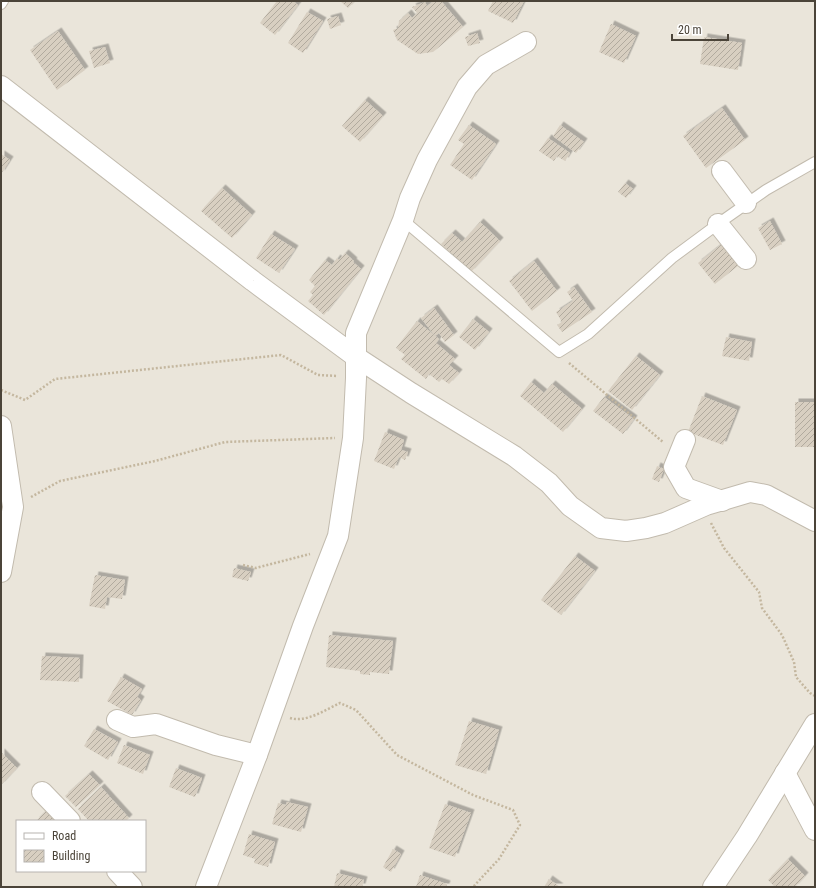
<svg xmlns="http://www.w3.org/2000/svg" width="816" height="888" font-family="'Roboto Condensed',sans-serif">
	<style>
		.residential { fill: #eae5da; fill-rule: evenodd }
		.building { fill: url(#building-hatch); filter: url(#shadow) }
		.lines { fill: none; stroke-linecap: round; stroke-linejoin: round }
		.service-casing { stroke: #c2bbae; stroke-width: 12 }
		.minor-casing { stroke: #c2bbae; stroke-width: 22 }
		.path { stroke: #c4b79f; stroke-width: 2.5; stroke-dasharray: 2 2; stroke-linecap: butt }
		.service { stroke: #fff; stroke-width: 10 }
		.minor { stroke: #fff; stroke-width: 20 }
	</style>
	<defs>
		<pattern id="building-hatch" width="6" height="6" patternUnits="userSpaceOnUse"><rect width="6" height="6" fill="#d8cfc1"/><path d="M-1 1l2-2M0 6l6-6M5 7l2-2" fill="none" stroke="#b1aa9e"/></pattern>
		<filter id="shadow"><feDropShadow dx="3.5" dy="-3.5" stdDeviation="0" flood-color="#0004"/></filter>
	</defs>
	<rect width="100%" height="100%" fill="#f6f3ec"/>
	<!-- residential -->
	<path class="residential" d="M1 1H815V887H1ZM17 821H145V871H17Z"/>
	<!-- building -->
	<g class="building">
		<polygon points="277,1 293,1 298,5 275,35 260,23"/>
		<polygon points="340,1 355,1 348,8"/>
		<polygon points="434,1 441,1 463,27 433,52 418,54 397,40 393,30 398,28 399,21 408,13 412,18 417,13 412,7 425,2 427,6"/>
		<polygon points="493,1 524,1 513,23 488,11"/>
		<polygon points="307,12 323,21 303,53 288,43"/>
		<polygon points="338,16 341,25 330,29 327,19"/>
		<polygon points="611,24 636,36 624,63 599,52"/>
		<polygon points="58,31 85,70 57,90 30,50"/>
		<polygon points="477,33 480,43 468,46 465,37"/>
		<polygon points="704,37 742,43 738,70 700,64"/>
		<polygon points="105,47 110,63 94,68 89,51"/>
		<polygon points="365,100 383,116 360,142 342,126"/>
		<polygon points="722,108 745,140 706,168 683,136"/>
		<polygon points="469,125 496,144 472,180 450,165 464,144 458,140"/>
		<polygon points="560,125 584,142 576,153 553,136"/>
		<polygon points="548,138 570,153 565,161 557,156 554,161 539,151"/>
		<polygon points="1,154 10,160 1,174"/>
		<polygon points="625,183 633,189 626,198 618,192"/>
		<polygon points="222,188 252,215 232,238 201,211"/>
		<polygon points="770,221 782,244 770,250 758,228"/>
		<polygon points="480,222 500,241 471,272 441,244 452,233 462,242"/>
		<polygon points="271,234 295,249 279,273 256,258"/>
		<polygon points="722,244 739,265 715,284 698,263"/>
		<polygon points="345,253 354,261 353,262 361,269 324,315 308,301 313,295 310,292 315,286 309,280 325,260 332,265 337,258 339,260"/>
		<polygon points="534,261 557,291 532,311 509,281"/>
		<polygon points="574,287 592,312 562,332 557,325 562,322 556,312 573,301 567,292"/>
		<polygon points="434,308 454,335 445,342 439,333 435,336 421,318"/>
		<polygon points="473,319 489,332 475,350 459,337"/>
		<polygon points="417,321 439,339 436,343 455,359 449,365 459,373 449,384 442,379 439,382 429,374 426,379 401,359 405,355 396,348"/>
		<polygon points="726,337 752,342 749,361 722,356"/>
		<polygon points="636,356 660,375 632,410 608,391"/>
		<polygon points="531,382 544,393 552,384 582,409 563,432 520,396"/>
		<polygon points="702,396 737,410 723,445 688,432"/>
		<polygon points="604,397 634,419 623,434 593,411"/>
		<rect x="795" y="402" width="20" height="45"/>
		<polygon points="385,432 404,440 401,450 408,452 405,460 399,457 394,469 374,461"/>
		<polygon points="657,466 664,469 659,482 652,479"/>
		<polygon points="575,556 595,571 561,615 541,600"/>
		<polygon points="234,568 251,572 248,581 232,577"/>
		<polygon points="95,575 125,580 122,599 107,597 105,609 89,606"/>
		<polygon points="329,635 393,641 389,674 370,672 370,675 360,674 360,671 326,667"/>
		<polygon points="42,656 80,658 79,682 40,680"/>
		<polygon points="121,677 142,689 137,697 141,700 132,715 107,701"/>
		<polygon points="469,721 499,730 486,774 455,765"/>
		<polygon points="94,729 118,742 108,760 84,746"/>
		<polygon points="124,745 150,755 143,774 117,763"/>
		<polygon points="1,752 17,768 1,785"/>
		<polygon points="176,768 202,778 195,797 169,787"/>
		<polygon points="89,774 100,785 76,807 65,796"/>
		<polygon points="101,787 129,818 126,821 89,821 78,809"/>
		<polygon points="287,802 308,807 301,832 272,824 278,803 286,805"/>
		<polygon points="445,804 471,813 455,857 429,848"/>
		<polygon points="48,809 59,821 36,821"/>
		<polygon points="249,834 275,842 268,867 254,863 255,859 243,855"/>
		<polygon points="393,849 401,854 391,872 383,867"/>
		<polygon points="788,859 805,876 795,887 775,887 768,880"/>
		<polygon points="337,873 364,880 362,887 334,887"/>
		<polygon points="420,875 447,884 446,887 416,887"/>
		<polygon points="549,879 560,887 544,887"/>
	</g>
	<g class="lines">
		<defs>
			<g id="service">
				<polyline points="1,4 3,1"/>
				<polyline points="403,220 559,352 588,334 672,258 722,221 766,190 815,162"/>
			</g>
			<g id="minor">
				<polyline points="1,86 253,281 356,357 411,393 514,456 549,483 570,506 601,528 626,531 646,528 665,523 706,505 750,492 766,495 815,521"/>
				<polyline points="722,171 746,203"/>
				<polyline points="718,224 746,259"/>
				<polyline points="1,426 13,507 1,572"/>
				<polyline points="685,440 674,467 686,488 722,501"/>
				<polyline points="117,720 133,727 156,724 216,745 257,755"/>
				<polyline points="785,773 815,830"/>
				<polyline points="42,792 70,821"/>
				<polyline points="117,871 132,887"/>
				<polyline points="206,887 257,755 303,626 338,536 353,438 356,378 356,333 403,220 410,198 427,160 467,87 486,65 526,42"/>
				<polyline points="713,887 747,836 815,724"/>
			</g>
		</defs>
		<!-- service casing -->
		<use href="#service" class="service-casing"/>
		<!-- minor casing -->
		<use href="#minor" class="minor-casing"/>
		<!-- path -->
		<g class="path">
			<polyline points="569,363 663,442"/>
			<polyline points="1,390 25,400 55,379 281,355 318,375 338,376"/>
			<polyline points="31,497 60,481 155,461 225,442 335,438"/>
			<polyline points="711,523 724,548 759,592 762,608 782,635 794,662 796,677 810,693 815,696"/>
			<polyline points="243,565 256,568 310,554"/>
			<path d="M290 718C306 723 325 710 340 703L356 710 397 755 473 795 513 810 520 825 499 859 473 887"/>
		</g>
		<!-- service -->
		<use href="#service" class="service"/>
		<!-- minor -->
		<use href="#minor" class="minor"/>
	</g>
	<!-- border -->
	<rect width="816" height="888" fill="none" stroke="#4b4439" stroke-width="4"/>
	<!-- legend -->
	<rect x="16" y="820" width="130" height="52" fill="#ffffff" stroke="#b7b4b0"/>
	<rect x="24" y="833" width="20" height="6" fill="#ffffff" stroke="#b7b4b0"/>
	<text x="52" y="840" font-size="12" fill="#4b4439">Road</text>
	<rect x="24" y="850" width="20" height="12" fill="url(#building-hatch)" stroke="#b7b4b0"/>
	<text x="52" y="860" font-size="12" fill="#4b4439">Building</text>
	<!-- scale -->
	<path d="M672 34v6h56v-6" fill="none" stroke="#4b4439" stroke-width="2"/>
	<text x="678" y="34" font-size="12" fill="#4b4439" stroke="#ffffff" stroke-width="3" paint-order="stroke">20 m</text>
</svg>
